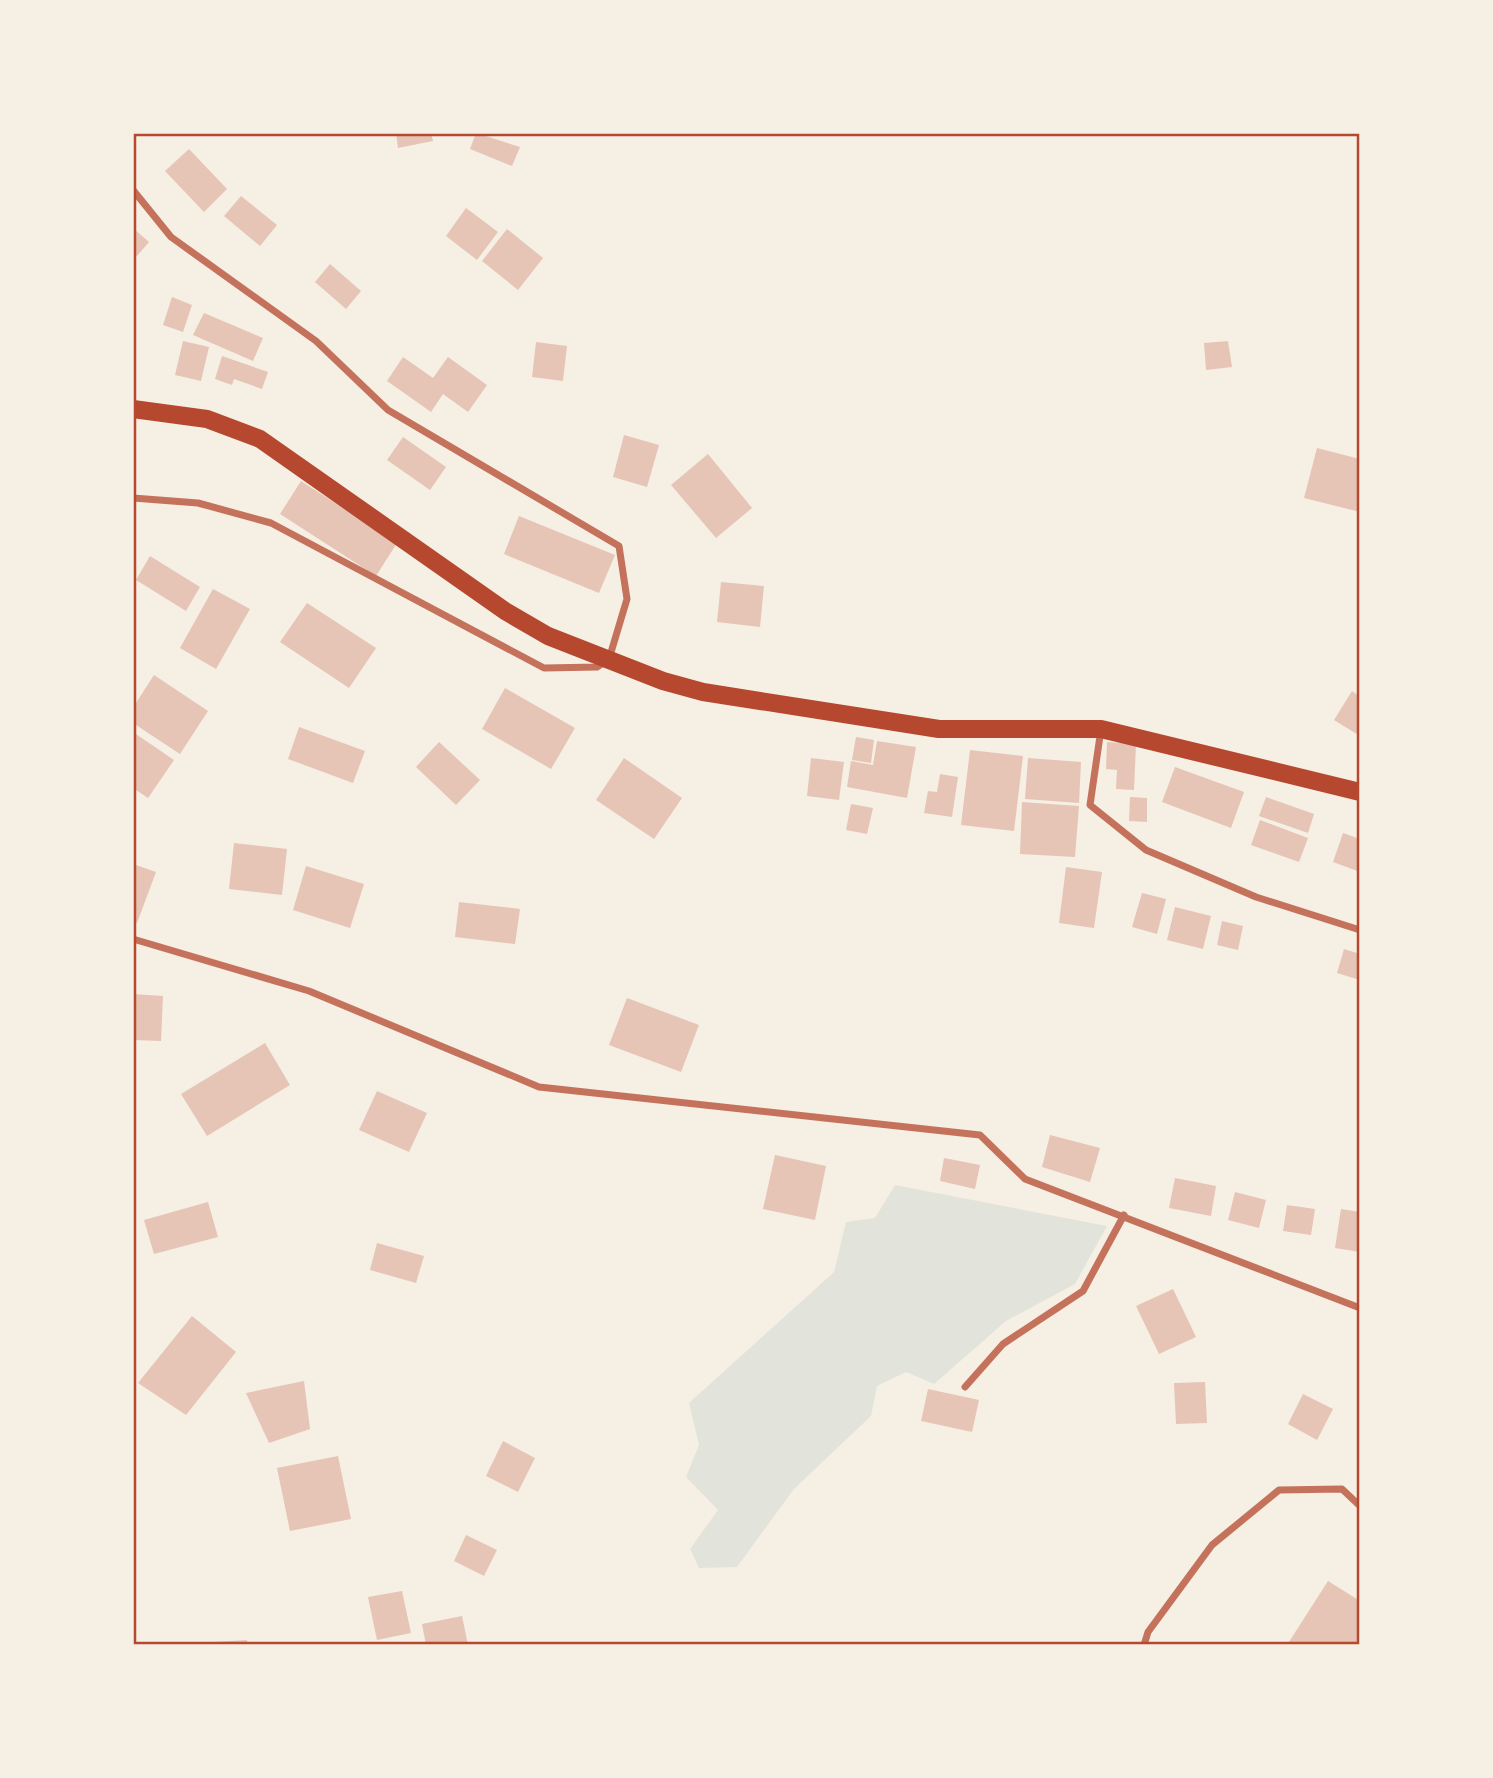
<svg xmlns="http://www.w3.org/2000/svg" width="1493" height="1778" font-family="'Work Sans',sans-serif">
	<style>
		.green { fill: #e2e4dc }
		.building { fill: #e6c5b7 }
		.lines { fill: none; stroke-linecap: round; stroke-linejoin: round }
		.minor { stroke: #c5725c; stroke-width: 7 }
		.primary { stroke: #b5482f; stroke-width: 18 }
		.neatline { fill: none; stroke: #b5482f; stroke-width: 2.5 }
	</style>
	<rect width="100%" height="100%" fill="#f6efe4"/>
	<!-- green -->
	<polygon class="green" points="895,1185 1107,1226 1075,1284 1006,1321 934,1384 906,1372 877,1386 871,1416 794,1489 737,1567 699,1568 690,1549 718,1510 686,1477 699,1445 689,1403 834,1272 846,1222 875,1218"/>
	<!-- building -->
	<g class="building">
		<polygon points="396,133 431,133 433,141 398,148"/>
		<polygon points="476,133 520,147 512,166 470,149"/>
		<polygon points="189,149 227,189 204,212 165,171"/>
		<polygon points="241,196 277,225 260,246 224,216"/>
		<polygon points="466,208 498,232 477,260 446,236"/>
		<polygon points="133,228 149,242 137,256 133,253"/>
		<polygon points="507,229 543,258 518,290 482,261"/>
		<polygon points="330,264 361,291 346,309 315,282"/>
		<polygon points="172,297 192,305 183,332 163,325"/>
		<polygon points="204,313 263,338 253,361 193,335"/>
		<polygon points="183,341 209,347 201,381 175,375"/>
		<polygon points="1228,341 1232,367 1206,370 1204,343"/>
		<polygon points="536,342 567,346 563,381 532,377"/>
		<polygon points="222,356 268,372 262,389 234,379 232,385 215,379"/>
		<polygon points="403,357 433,378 448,357 487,385 468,412 443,394 431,412 387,381"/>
		<polygon points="624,435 659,445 647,487 613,477"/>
		<polygon points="403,437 446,467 430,490 387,460"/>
		<polygon points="1317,448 1360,459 1360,512 1304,498"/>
		<polygon points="708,454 752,508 716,538 671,485"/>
		<polygon points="301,481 397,543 376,576 280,514"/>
		<polygon points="519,516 615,555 599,593 504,554"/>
		<polygon points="150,556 200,587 186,611 136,580"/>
		<polygon points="721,582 764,586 760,627 717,622"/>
		<polygon points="213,589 250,609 216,669 180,648"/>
		<polygon points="307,603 376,648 349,688 280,642"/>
		<polygon points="154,675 208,711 180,754 133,723 133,701 136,703"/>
		<polygon points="505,688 575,728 551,769 482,729"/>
		<polygon points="1352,691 1360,697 1360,736 1334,720"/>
		<polygon points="299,727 365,751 353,783 288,759"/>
		<polygon points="133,732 174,760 148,798 133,788"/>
		<polygon points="856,737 874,740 871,763 852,760"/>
		<polygon points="877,741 916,747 907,798 847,787 851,761 873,765"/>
		<polygon points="439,742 480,780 456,805 416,767"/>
		<polygon points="1107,742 1136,744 1134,790 1116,789 1117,770 1106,769"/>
		<polygon points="970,750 1023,756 1014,831 961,825"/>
		<polygon points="624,758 682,798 654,839 596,800"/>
		<polygon points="811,758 844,762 839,800 807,796"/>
		<polygon points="1028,758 1081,762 1079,803 1025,799"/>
		<polygon points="1175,767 1244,792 1231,828 1162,802"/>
		<polygon points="940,774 958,777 952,817 924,813 928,791 937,792"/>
		<polygon points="1130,797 1147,798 1147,822 1129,821"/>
		<polygon points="1266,797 1314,814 1308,833 1259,816"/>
		<polygon points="1022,802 1079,806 1075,857 1020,854"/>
		<polygon points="851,804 873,808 867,834 846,830"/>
		<polygon points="1260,820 1308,838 1299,862 1251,845"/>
		<polygon points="1343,833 1360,839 1360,872 1333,862"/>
		<polygon points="234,843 287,849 282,895 229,889"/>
		<polygon points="133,864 156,872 137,923 133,922"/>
		<polygon points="306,866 364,884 350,928 293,910"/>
		<polygon points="1066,867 1102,872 1094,928 1059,923"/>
		<polygon points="1142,893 1166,899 1157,934 1132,927"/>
		<polygon points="459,902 520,909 515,944 455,937"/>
		<polygon points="1175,907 1211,916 1203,949 1167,940"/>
		<polygon points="1222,921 1243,926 1238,950 1217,945"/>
		<polygon points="1344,949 1360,954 1360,980 1337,973"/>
		<polygon points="133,994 163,996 161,1041 133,1040"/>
		<polygon points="627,998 699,1025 681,1072 609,1045"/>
		<polygon points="265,1043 290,1085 207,1136 181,1094"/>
		<polygon points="377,1091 427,1113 409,1152 359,1130"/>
		<polygon points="1050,1135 1100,1148 1090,1182 1042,1167"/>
		<polygon points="775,1155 826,1166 815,1220 763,1209"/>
		<polygon points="944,1158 980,1165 975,1189 940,1181"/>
		<polygon points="1175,1178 1216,1186 1211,1216 1169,1208"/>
		<polygon points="1235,1192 1266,1200 1259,1228 1228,1220"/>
		<polygon points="208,1202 218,1237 154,1254 144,1220"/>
		<polygon points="1287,1205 1315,1209 1311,1235 1283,1231"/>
		<polygon points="1341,1209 1360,1212 1360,1252 1335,1248"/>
		<polygon points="377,1243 424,1256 416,1283 370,1270"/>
		<polygon points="1173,1289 1196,1337 1159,1354 1136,1306"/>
		<polygon points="192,1316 236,1352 186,1415 138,1383"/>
		<polygon points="304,1381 310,1429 269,1443 246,1393"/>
		<polygon points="1205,1382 1207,1423 1176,1424 1174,1383"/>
		<polygon points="928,1389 979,1400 972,1432 921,1421"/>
		<polygon points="1303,1394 1333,1409 1317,1440 1288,1424"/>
		<polygon points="503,1441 535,1458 518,1492 486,1476"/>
		<polygon points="338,1456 351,1519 290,1531 277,1468"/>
		<polygon points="466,1535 497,1550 484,1576 454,1561"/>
		<polygon points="1328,1581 1360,1601 1360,1639 1356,1645 1287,1645"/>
		<polygon points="402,1591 411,1633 377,1640 368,1597"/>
		<polygon points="462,1616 468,1645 426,1645 422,1624"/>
		<polygon points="247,1640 247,1645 197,1645 197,1643"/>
	</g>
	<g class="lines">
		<!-- minor -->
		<g class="minor">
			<polyline points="133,190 171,237 316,341 388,410 619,546 627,599 609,659 597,667 544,668 271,523 198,503 133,498"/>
			<polyline points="1101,729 1090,805 1146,850 1256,897 1360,930"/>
			<polyline points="133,939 309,991 539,1087 980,1135 1025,1179 1360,1308"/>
			<polyline points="965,1387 1003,1344 1083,1291 1124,1215"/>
			<polyline points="1144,1645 1148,1632 1212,1545 1279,1490 1342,1489 1360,1506"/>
		</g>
		<!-- primary -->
		<polyline class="primary" points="133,409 207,419 260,439 505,611 548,636 663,681 703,692 939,729 1101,729 1360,792"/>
	</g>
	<!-- border -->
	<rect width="1493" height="1778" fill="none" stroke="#f6efe4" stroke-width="270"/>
	<rect x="135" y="135" width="1223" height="1508" class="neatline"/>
</svg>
